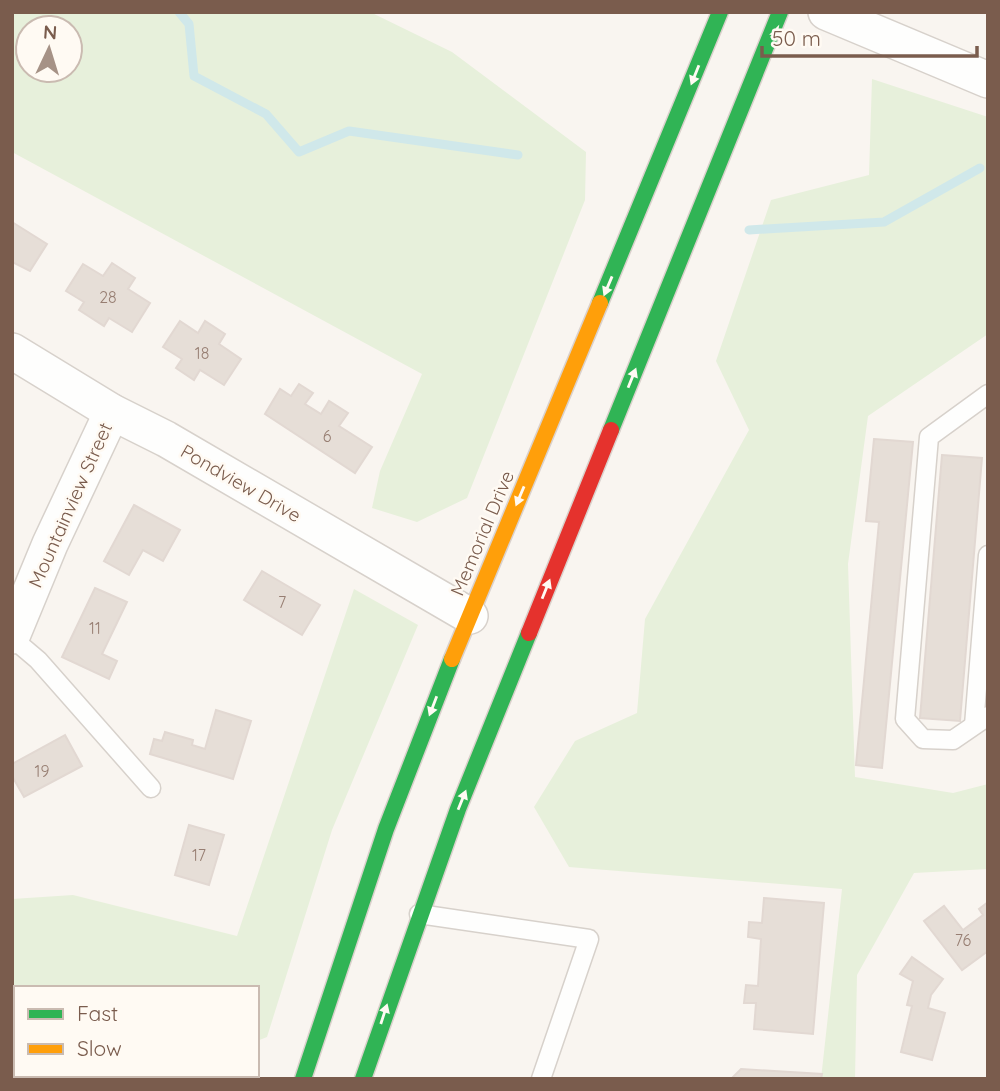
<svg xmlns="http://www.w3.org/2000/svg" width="1000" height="1091" font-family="Quicksand,sans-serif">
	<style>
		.green { fill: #e7f0db; fill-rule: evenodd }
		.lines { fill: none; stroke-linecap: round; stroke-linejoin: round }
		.stream { stroke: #d0e8ea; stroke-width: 9 }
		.building { fill: #e6ded7; stroke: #e2d8d2; stroke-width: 2 }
		.lane-casing { stroke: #d7d1cb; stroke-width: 21 }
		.street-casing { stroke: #d7d1cb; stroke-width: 38 }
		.fast-casing { stroke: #dad1cc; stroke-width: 19 }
		.slow-casing { stroke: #dad1cc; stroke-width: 19 }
		.jam-casing { stroke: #dad1cc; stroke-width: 19 }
		.lane { stroke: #fefefd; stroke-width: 18 }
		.street { stroke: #fefefd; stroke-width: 35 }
		.fast { stroke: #30b455; stroke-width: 16 }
		.slow { stroke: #ff9f0a; stroke-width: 16 }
		.jam { stroke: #e5322d; stroke-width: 16 }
		.oneway { fill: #fffaf3 }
		.labels { text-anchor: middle; stroke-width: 5; stroke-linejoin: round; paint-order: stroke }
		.number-label { font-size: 16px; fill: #977e72 }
		.street-label { font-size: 19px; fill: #7a5c4d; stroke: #fffaf3 }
	</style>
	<rect width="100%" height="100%" fill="#f9f5f0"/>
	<!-- green -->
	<g class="green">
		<path d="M12 12H370L452 52 586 152 585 200 467 498 417 522 372 508 380 471 422 374 12 152ZM28 28H70V70H28Z"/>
		<polygon points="872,79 988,117 988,334 868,416 848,564 855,777 953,793 988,784 988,869 914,873 857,975 855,1079 821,1079 842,889 569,867 534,807 575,741 637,713 645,619 749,430 716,361 771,200 869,175"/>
		<polygon points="354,589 418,625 332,830 267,1037 257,1041 257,988 16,988 16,1044 12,1045 12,899 73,895 237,936"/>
	</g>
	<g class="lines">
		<!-- stream -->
		<g class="stream">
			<polyline points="179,12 189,24 194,76 266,114 299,152 349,131 518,155"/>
			<polyline points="749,230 884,222 980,168"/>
		</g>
	</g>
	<!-- building -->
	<g class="building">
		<polygon points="12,222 47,244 30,271 12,262"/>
		<polygon points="112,263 135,278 128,289 150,303 132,332 109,318 104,326 79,310 84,302 66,291 83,264 103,276"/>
		<polygon points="180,321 198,333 205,321 225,334 219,344 241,359 224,385 200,370 194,380 176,368 182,359 163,347"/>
		<polygon points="299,384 313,393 305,404 321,414 329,401 348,413 339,426 372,447 355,473 265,414 280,389 291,396"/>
		<polygon points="874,439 913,442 882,768 856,765 879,522 866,521"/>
		<polygon points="942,455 982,458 960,721 920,718"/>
		<polygon points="134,505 180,530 163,561 143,550 129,575 104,561"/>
		<polygon points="262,571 320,605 302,635 244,600"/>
		<polygon points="95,588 127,602 102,654 117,661 109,679 62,657"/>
		<polygon points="216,710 251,721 233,779 150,754 154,739 162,741 165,732 193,740 192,745 205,749"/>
		<polygon points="65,735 82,766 24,797 12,776 12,764"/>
		<polygon points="189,825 224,835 209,885 175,875"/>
		<polygon points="764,898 824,903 813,1034 754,1029 756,1003 744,1003 746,985 758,986 761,939 748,937 749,922 762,923"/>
		<polygon points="988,902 988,951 962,970 924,921 944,906 963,930 983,915 979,909"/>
		<polygon points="912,957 943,979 931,995 928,1008 945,1013 932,1060 901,1052 912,1006 907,1005 913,981 900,974"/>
		<polygon points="741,1069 822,1074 821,1079 731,1079"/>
	</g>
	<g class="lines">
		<defs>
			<g id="lane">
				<polyline points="988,394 929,437 905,719 923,739 953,740 988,716"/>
				<polyline points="12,638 38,660 151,788"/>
				<polyline points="974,725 988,555"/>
				<polyline points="419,914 589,939 541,1079"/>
			</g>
			<g id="street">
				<polyline points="826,12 988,80"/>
				<polyline points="12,351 112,412 166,439 470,616"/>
				<polyline points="12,636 50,544 112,412"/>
			</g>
			<g id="fast">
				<polyline points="600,303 720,12"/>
				<polyline points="611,430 780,12"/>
				<polyline points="303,1079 386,829 452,659"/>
				<polyline points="363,1079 458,809 529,633"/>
			</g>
			<polyline id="slow" points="452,659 600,303"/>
			<polyline id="jam" points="529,633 611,430"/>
		</defs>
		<!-- lane casing -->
		<use href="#lane" class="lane-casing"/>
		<!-- street casing -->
		<use href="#street" class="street-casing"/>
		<!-- fast casing -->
		<use href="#fast" class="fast-casing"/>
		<!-- slow casing -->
		<use href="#slow" class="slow-casing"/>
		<!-- jam casing -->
		<use href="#jam" class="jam-casing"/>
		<!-- lane -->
		<use href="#lane" class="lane"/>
		<!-- street -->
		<use href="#street" class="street"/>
		<!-- fast -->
		<use href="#fast" class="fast"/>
		<!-- slow -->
		<use href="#slow" class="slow"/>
		<!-- jam -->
		<use href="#jam" class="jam"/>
	</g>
	<!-- one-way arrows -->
	<defs><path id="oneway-solid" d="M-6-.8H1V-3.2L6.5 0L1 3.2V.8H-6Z" transform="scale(1.75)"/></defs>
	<g class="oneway">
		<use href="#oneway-solid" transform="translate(695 75) rotate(112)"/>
		<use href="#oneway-solid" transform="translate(608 286) rotate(113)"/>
		<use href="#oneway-solid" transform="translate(632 378) rotate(-68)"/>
		<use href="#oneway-solid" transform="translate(520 496) rotate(113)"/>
		<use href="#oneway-solid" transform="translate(546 589) rotate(-68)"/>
		<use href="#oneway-solid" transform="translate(433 706) rotate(111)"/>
		<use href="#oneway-solid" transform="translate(462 800) rotate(-68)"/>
		<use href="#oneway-solid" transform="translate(384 1014) rotate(-72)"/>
	</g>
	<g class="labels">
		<!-- number labels -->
		<g class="number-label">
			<text x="108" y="303">28</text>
			<text x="202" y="359">18</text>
			<text x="327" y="442">6</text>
			<text x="282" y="608">7</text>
			<text x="95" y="634">11</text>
			<text x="42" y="777">19</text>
			<text x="199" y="861">17</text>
			<text x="963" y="946">76</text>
		</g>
		<!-- street labels -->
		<g class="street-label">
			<text transform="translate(241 483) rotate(30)" y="7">Pondview Drive</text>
			<text transform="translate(70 505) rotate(-66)" y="7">Mountainview Street</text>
			<text transform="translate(482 533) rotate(-67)" y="7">Memorial Drive</text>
		</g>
	</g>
	<!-- border -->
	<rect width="1000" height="1091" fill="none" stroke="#7a5c4d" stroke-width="28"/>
	<!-- legend -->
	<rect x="14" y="986" width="245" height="91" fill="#fffaf3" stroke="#cabbb1" stroke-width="2"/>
	<rect x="28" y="1009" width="35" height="10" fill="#30b455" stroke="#cabbb1" stroke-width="2"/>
	<text x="77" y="1021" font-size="21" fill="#7a5c4d">Fast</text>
	<rect x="28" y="1044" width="35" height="10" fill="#ff9f0a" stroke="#cabbb1" stroke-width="2"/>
	<text x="77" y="1056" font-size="21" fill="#7a5c4d">Slow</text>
	<!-- north arrow -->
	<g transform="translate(49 49) rotate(4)"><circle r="33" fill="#fffaf3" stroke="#cabbb1" stroke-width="2"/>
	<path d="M0-5L12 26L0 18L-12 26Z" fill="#a69286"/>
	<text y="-10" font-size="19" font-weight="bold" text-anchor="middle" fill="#7a5c4d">N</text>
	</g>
	<!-- scale -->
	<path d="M762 46v10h215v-10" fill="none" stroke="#7a5c4d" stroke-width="3.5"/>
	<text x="772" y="46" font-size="21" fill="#7a5c4d" stroke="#fffaf3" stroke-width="5" paint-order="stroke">50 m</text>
</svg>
